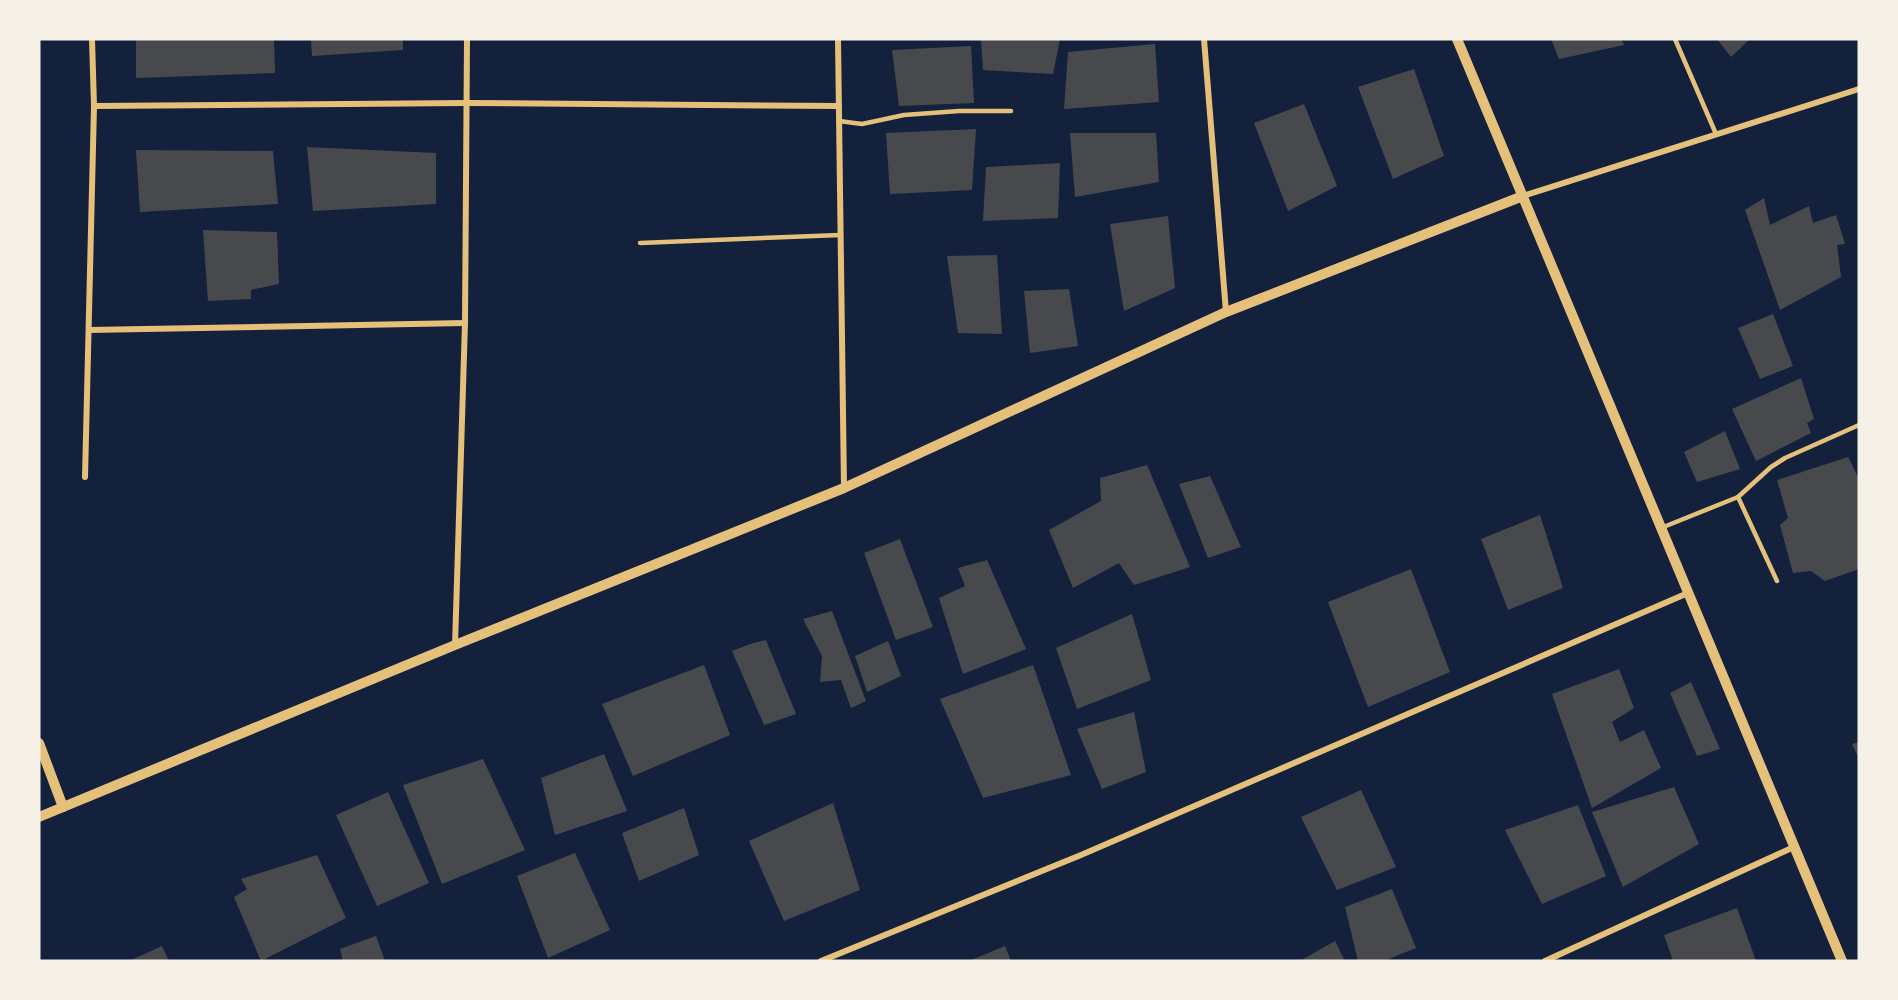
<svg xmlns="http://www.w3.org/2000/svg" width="1898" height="1000" font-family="'Archivo Narrow',sans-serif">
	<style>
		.building { fill: #48494c }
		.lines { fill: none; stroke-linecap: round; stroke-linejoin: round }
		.service { stroke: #e5c07b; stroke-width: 4.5 }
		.minor { stroke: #e5c07b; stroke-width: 6 }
		.tertiary { stroke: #e5c07b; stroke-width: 10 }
	</style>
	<rect width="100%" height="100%" fill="#14213d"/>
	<!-- building -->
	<g class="building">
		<polygon points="136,39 274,39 275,73 136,78"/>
		<polygon points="311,39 403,39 403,50 312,56"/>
		<polygon points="981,39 1060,39 1053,74 983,70"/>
		<polygon points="1551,39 1621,39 1624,45 1559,59"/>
		<polygon points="1717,39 1750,39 1731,57"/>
		<polygon points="1155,44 1159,102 1064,109 1068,52"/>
		<polygon points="971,46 974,103 899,106 892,50"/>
		<polygon points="1414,69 1444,156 1393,179 1358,87"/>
		<polygon points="1304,104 1337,186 1288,211 1254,123"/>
		<polygon points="976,129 972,190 890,194 886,133"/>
		<polygon points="1070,133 1156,133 1159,182 1075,197"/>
		<polygon points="307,147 436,153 436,204 313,211"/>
		<polygon points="136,150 273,151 278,204 140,212"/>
		<polygon points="1060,163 1058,218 983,221 986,167"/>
		<polygon points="1764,198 1770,225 1809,206 1813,223 1836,215 1845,244 1837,245 1841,277 1780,310 1745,210"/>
		<polygon points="1168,216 1175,288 1124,311 1110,224"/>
		<polygon points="203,230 277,232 279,284 251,290 251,299 208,301"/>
		<polygon points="997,255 1002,334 958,333 947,256"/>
		<polygon points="1069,289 1078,346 1030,353 1024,291"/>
		<polygon points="1773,314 1793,366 1760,379 1738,328"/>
		<polygon points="1801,378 1814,419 1807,423 1811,433 1756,461 1732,409"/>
		<polygon points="1725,431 1740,469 1697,482 1684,452"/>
		<polygon points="1848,457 1859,479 1859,569 1825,581 1811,571 1793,573 1780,525 1788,518 1777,480"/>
		<polygon points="1147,465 1190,567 1134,585 1119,563 1073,588 1049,530 1101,501 1100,478"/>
		<polygon points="1210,476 1241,547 1208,558 1179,484"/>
		<polygon points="1540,515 1563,588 1508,610 1481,539"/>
		<polygon points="900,539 933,627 896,640 864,553"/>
		<polygon points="987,560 1026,649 963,674 939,598 965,586 958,568"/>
		<polygon points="1411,569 1450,672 1368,707 1328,602"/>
		<polygon points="832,611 866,701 851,708 841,680 820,682 822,656 803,619"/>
		<polygon points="1132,614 1151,680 1077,709 1056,648"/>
		<polygon points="766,640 796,714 764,725 732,651 750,644"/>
		<polygon points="888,641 901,676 867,692 855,656"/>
		<polygon points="704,665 730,735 633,776 602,704"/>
		<polygon points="1033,665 1071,775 983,798 940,699"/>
		<polygon points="1619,669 1634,708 1612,722 1620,742 1644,730 1661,768 1592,808 1552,694"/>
		<polygon points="1691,682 1720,749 1697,756 1670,693"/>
		<polygon points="1134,712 1146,772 1102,789 1077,729"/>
		<polygon points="1859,742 1859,759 1852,744"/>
		<polygon points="604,754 627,811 555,835 541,778"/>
		<polygon points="483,759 525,850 442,884 403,785"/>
		<polygon points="1674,787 1699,844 1623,887 1592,812"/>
		<polygon points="1361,790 1396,867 1337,890 1301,817"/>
		<polygon points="388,792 429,883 377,906 336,815"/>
		<polygon points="833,803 860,890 784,921 749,841"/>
		<polygon points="1578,805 1606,876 1542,904 1505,830"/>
		<polygon points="684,808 699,855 639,881 622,833"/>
		<polygon points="575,853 610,930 548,958 517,876"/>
		<polygon points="317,855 346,918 261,961 234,897 247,889 241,879"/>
		<polygon points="1392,889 1416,948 1384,961 1358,961 1345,907"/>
		<polygon points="1737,908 1756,961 1673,961 1664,935"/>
		<polygon points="376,936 385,961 343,961 340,949"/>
		<polygon points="1335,941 1345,961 1300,961"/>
		<polygon points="162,946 169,961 129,961"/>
		<polygon points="1005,946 1011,961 969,961"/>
	</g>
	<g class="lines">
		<!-- service -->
		<g class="service">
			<polyline points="1675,39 1716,134"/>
			<polyline points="839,121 862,124 904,115 959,111 1011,111"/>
			<polyline points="640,243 840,235"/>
			<polyline points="1738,497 1777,581"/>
			<polyline points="1661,528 1738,497 1771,467 1785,458 1859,425"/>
		</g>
		<!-- minor -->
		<g class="minor">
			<polyline points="838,39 844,488"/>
			<polyline points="1204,39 1226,312"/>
			<polyline points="94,106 467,103 839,106"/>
			<polyline points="1523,196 1859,89"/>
			<polyline points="89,330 465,323"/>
			<polyline points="85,477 94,106 92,39"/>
			<polyline points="455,645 465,323 467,39"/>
			<polyline points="821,961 1081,855 1688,593"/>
			<polyline points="1545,961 1794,847"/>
		</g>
		<!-- tertiary -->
		<g class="tertiary">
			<polyline points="1457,39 1842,961"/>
			<polyline points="39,743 63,807"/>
			<polyline points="39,817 455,645 844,488 1226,312 1523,196"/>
		</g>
	</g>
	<!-- border -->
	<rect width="1898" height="1000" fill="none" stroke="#f6f1e7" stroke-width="81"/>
</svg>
